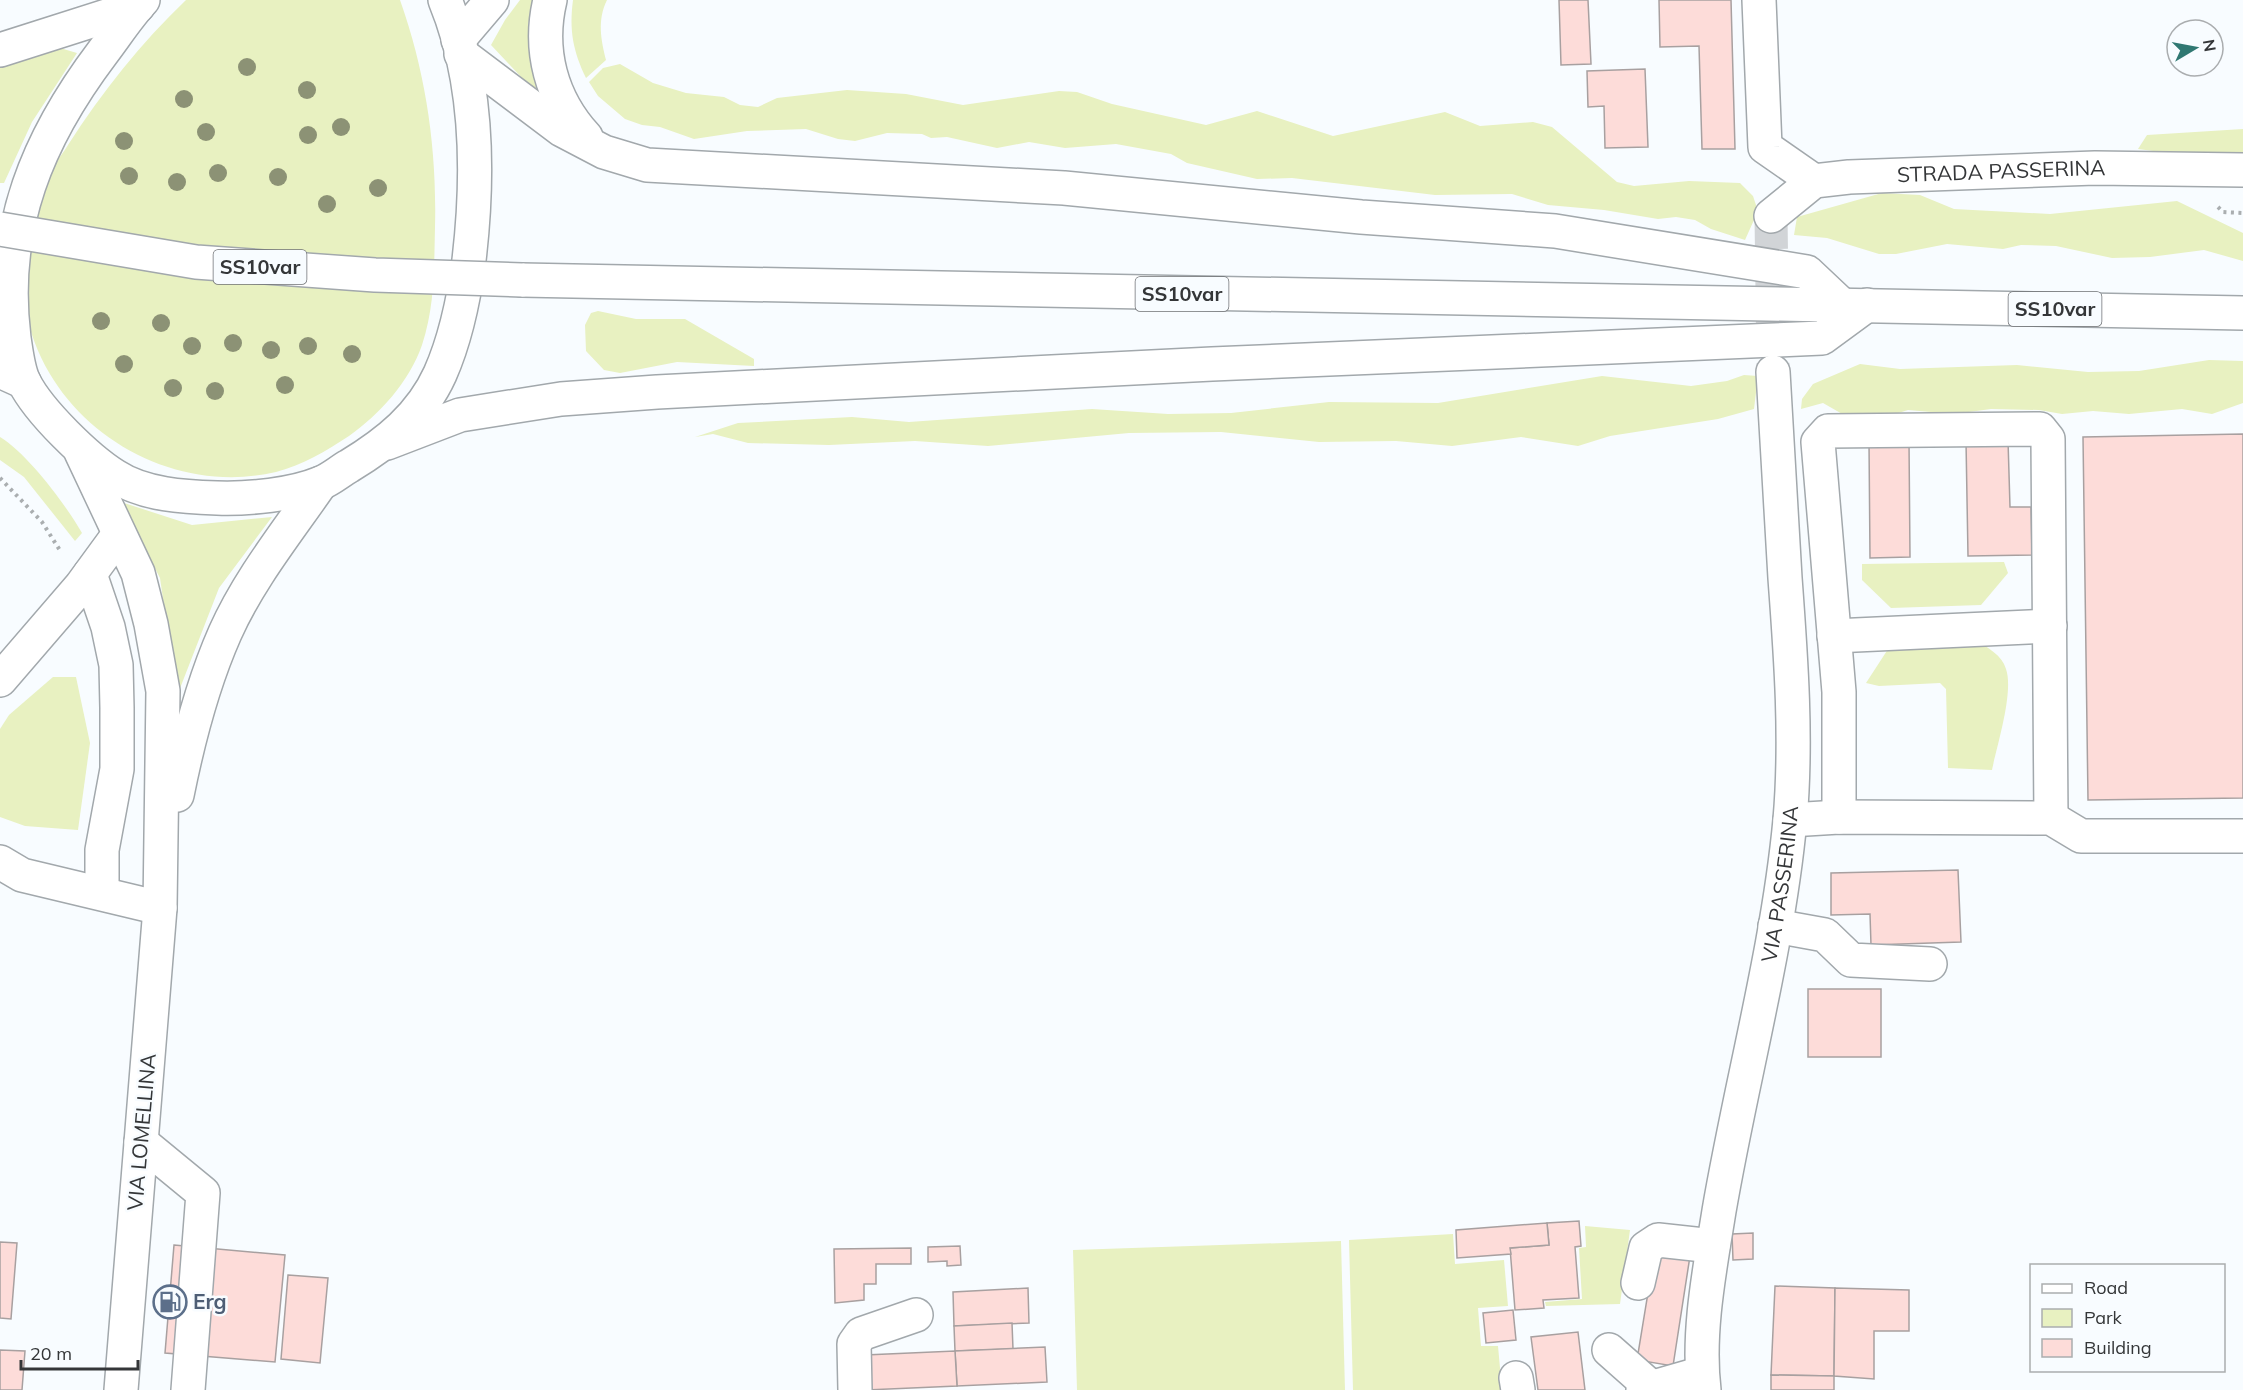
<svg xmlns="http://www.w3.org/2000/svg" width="2243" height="1390" font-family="Mulish,sans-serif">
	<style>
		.green { fill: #e8f1c1 }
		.building { fill: #fddcd9; stroke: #a8a0a0; stroke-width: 1.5 }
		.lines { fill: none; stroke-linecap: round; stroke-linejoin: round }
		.minor-tunnel { stroke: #d1d4d7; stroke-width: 33; stroke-dasharray: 33 16; stroke-linecap: butt }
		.minor-casing { stroke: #a2a8ac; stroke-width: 36 }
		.major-casing { stroke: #a2a8ac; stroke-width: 36 }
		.highway-casing { stroke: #a2a8ac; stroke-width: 36 }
		.path { stroke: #aaaeb0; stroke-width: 4; stroke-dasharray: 3 4.5; stroke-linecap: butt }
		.minor { stroke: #fff; stroke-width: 33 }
		.major { stroke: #fff; stroke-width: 33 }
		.highway { stroke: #fff; stroke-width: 33 }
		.highway-bridge-casing { stroke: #a2a8ac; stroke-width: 36; stroke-linecap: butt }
		.highway-bridge { stroke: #fff; stroke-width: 33 }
		.tree { fill: #8c9275 }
		.labels { text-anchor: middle; stroke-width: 5; stroke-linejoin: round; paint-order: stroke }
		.shield { fill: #f8fcff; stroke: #6f7174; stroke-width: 1.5 }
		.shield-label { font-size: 20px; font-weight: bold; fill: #343638 }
		.street-label { font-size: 21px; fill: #343638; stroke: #f8fcff }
		.service-label { font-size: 21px; font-weight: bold; fill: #4e5e75; stroke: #f8fcff; text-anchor: start }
	</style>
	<rect width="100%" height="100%" fill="#f8fcff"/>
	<!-- green -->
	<g class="green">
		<path d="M186 0H400C426 73 437 149 435 227 434 267 435 306 422 345 409 382 380 414 349 436 326 451 303 465 276 472 174 496 65 434 32 335 17 289 27 232 42 187 47 172 60 158 68 145 102 92 141 43 186 0Z"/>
		<polygon points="520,0 533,0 528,26 537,94 491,45 505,20"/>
		<path d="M573 0H607C597 20 601 40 606 60L586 78C573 51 569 30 573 0Z"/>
		<polygon points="60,48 77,53 32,122 4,183 0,183 0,62"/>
		<polygon points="620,64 653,83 686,93 724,97 740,105 758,107 777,98 847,90 906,94 963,105 1059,91 1077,92 1112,104 1206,125 1257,111 1333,136 1445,112 1480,126 1533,122 1552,127 1617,182 1634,186 1689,181 1740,183 1753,196 1758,211 1745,240 1711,229 1695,220 1676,217 1658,219 1604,210 1548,205 1512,194 1435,195 1292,178 1257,179 1187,163 1171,154 1116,144 1065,148 1029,142 997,148 947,137 931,138 922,134 887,133 855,141 838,139 806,129 747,131 694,139 660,127 642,125 625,119 598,96 589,82 603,68"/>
		<polygon points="2243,129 2243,155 2184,155 2138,149 2147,135"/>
		<polygon points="1882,193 1920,195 1954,209 2050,214 2177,201 2243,233 2243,261 2204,250 2150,257 2112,258 2056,246 2021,245 2003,249 1947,244 1896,254 1879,254 1827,238 1794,235 1797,217"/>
		<polygon points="598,311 636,319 685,319 754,359 754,366 677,362 620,373 604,370 586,351 585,325 591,313"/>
		<polygon points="2209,360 2243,361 2243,403 2212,414 2182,409 2129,414 2093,411 2062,414 2039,410 1991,409 1954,414 1908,410 1892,415 1844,415 1823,403 1801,409 1802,399 1813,384 1860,364 1900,369 2017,365 2088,372 2139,371"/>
		<polygon points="1744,375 1758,376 1754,409 1718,419 1610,436 1578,446 1521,437 1452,446 1396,441 1319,442 1221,432 1129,433 988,446 915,441 829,445 748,443 713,434 695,437 738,423 852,417 909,422 1092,409 1168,414 1231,413 1329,402 1438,403 1602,376 1691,386 1727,381"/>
		<path d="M0 437C27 453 66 505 82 533L75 541 24 477 0 460Z"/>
		<polygon points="121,502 192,525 272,517 219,588 177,696 160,578"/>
		<polygon points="2004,562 2008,573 1981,605 1891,608 1862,580 1862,564"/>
		<path d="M1977 641C1988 648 2002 655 2006 669 2014 692 1997 745 1992 770L1948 768 1946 689 1940 683 1879 686 1866 683 1892 643Z"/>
		<polygon points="53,677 76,677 90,743 78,830 25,826 0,817 0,729 9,715"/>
		<polygon points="1585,1226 1630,1230 1620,1304 1546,1306 1545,1302 1582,1299 1579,1248 1586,1247"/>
		<polygon points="1453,1234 1455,1264 1504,1260 1508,1306 1478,1308 1481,1346 1498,1346 1502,1390 1353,1390 1349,1240"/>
		<polygon points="1341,1241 1345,1390 1077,1390 1073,1250"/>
	</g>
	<!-- building -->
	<g class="building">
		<polygon points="1559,0 1588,0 1591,64 1561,65"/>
		<polygon points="1659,0 1731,0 1735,149 1702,149 1699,46 1660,47"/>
		<polygon points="1645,69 1648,147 1605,148 1604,106 1588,107 1587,71"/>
		<polygon points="2243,434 2243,798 2088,800 2083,437"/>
		<polygon points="2008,440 2010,507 2031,507 2032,555 1968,556 1966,441"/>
		<polygon points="1909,441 1910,557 1870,558 1869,442"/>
		<polygon points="1958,870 1961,942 1871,945 1870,914 1831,915 1831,873"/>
		<rect x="1808" y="989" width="73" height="68"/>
		<polygon points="1579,1221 1581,1246 1575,1247 1579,1298 1543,1300 1544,1308 1515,1310 1510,1248 1549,1245 1547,1223"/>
		<polygon points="1547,1223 1549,1245 1510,1248 1511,1254 1457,1258 1456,1230"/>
		<polygon points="1753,1233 1753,1259 1733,1260 1732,1234"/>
		<polygon points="0,1242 17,1243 11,1319 0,1318"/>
		<polygon points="174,1245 285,1255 275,1362 165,1353"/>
		<polygon points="960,1246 961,1265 947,1266 947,1261 928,1262 928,1247"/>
		<polygon points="911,1248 911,1264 876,1264 876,1284 864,1284 864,1300 835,1303 834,1249"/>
		<polygon points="1655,1250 1690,1256 1673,1366 1637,1360"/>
		<polygon points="288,1275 328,1278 320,1363 281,1359"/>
		<polygon points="1775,1286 1835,1288 1834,1376 1771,1375"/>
		<polygon points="1028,1288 1029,1323 954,1326 953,1292"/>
		<polygon points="1835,1288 1909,1290 1909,1331 1874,1331 1874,1379 1834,1376"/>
		<polygon points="1513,1310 1516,1340 1486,1343 1483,1313"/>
		<polygon points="1012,1323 1013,1349 955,1351 954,1326"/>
		<polygon points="1578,1332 1585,1390 1538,1390 1531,1337"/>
		<polygon points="1045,1347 1047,1382 957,1386 955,1351"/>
		<polygon points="0,1350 25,1351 22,1390 0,1390"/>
		<polygon points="955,1351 957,1386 866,1390 865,1355"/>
		<polygon points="1771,1375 1834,1376 1834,1390 1771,1390"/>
	</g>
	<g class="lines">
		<!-- minor-tunnel -->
		<polyline class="minor-tunnel" points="1771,216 1773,367"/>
		<defs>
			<g id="minor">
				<polyline points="1759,0 1765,147 1814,181"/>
				<path id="s1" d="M1771 216 1814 181 1849 177 2095 168 2243 170"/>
				<polyline points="90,574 108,627 116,665 117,708 117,769 102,850 102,893"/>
				<polyline points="1834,636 2050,626"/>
				<polyline points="0,680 81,586 119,534"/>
				<polyline points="1839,817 1839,692 1818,442 1828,431 2040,429 2048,439 2051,818"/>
				<polyline points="1790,820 1839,817 2051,818 2081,836 2243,836"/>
				<polyline points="0,862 22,875 160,908"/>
				<polyline points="1775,926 1825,935 1851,960 1930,964"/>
				<polyline points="141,1142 203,1193 188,1390"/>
				<polyline points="1638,1283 1646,1248 1658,1240 1713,1246"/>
				<polyline points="1609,1350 1652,1388"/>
				<polyline points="1516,1378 1518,1390"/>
				<polyline points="855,1390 854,1344 861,1334 916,1315"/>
				<polyline points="1643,1390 1702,1373"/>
				<path id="s2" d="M1704 1390C1697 1332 1710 1268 1719 1211 1741 1082 1778 949 1790 820 1797 740 1791 658 1785 578 1781 509 1777 441 1773 372"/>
			</g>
			<g id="major">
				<path d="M143 0C128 16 116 35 103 52 38 138 0 227 14 338 16 351 18 370 24 382 39 412 88 459 115 476 144 495 185 497 217 498 249 499 292 495 321 483 331 479 340 471 349 466 387 443 421 416 440 374 456 338 464 298 469 260 479 175 478 80 445 0"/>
				<polyline points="81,452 138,573 151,624 163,691 160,908 121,1390"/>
				<path d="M177 795C188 740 202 685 225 633 249 579 288 531 321 483"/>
			</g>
			<g id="highway">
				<path d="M550 0C538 50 551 99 586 137"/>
				<polyline points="458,40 492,0"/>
				<polyline points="0,50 138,6"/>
				<polyline points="461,54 562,130 604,152 647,165 1064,188 1361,217 1555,231 1807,272 1842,305"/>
				<polyline points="522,280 2243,313"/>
				<polyline points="0,371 24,382"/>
				<polyline points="387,443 460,415 561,399 657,392 1212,364 1822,338 1867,305"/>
			</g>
		</defs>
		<!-- minor casing -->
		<use href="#minor" class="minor-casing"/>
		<!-- major casing -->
		<use href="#major" class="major-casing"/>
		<!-- highway casing -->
		<use href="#highway" class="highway-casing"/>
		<!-- path -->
		<g class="path">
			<polyline points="2218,207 2223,212 2243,213"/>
			<polyline points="0,478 42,522 61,552"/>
		</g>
		<!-- minor -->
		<use href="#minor" class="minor"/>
		<!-- major -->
		<use href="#major" class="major"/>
		<!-- highway -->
		<use href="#highway" class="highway"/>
		<defs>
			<polyline id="highway-bridge" points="0,229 196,262 375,275 522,280"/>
		</defs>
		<!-- highway-bridge casing -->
		<use href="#highway-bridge" class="highway-bridge-casing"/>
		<!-- highway-bridge -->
		<use href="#highway-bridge" class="highway-bridge"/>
	</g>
	<!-- trees -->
	<g class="tree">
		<circle cx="247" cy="67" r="9"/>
		<circle cx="307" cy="90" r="9"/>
		<circle cx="184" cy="99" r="9"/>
		<circle cx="341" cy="127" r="9"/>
		<circle cx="206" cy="132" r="9"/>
		<circle cx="308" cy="135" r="9"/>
		<circle cx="124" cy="141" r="9"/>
		<circle cx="218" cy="173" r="9"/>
		<circle cx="129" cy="176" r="9"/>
		<circle cx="278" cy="177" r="9"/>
		<circle cx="177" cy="182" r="9"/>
		<circle cx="378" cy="188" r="9"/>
		<circle cx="327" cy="204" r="9"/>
		<circle cx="101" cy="321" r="9"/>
		<circle cx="161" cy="323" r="9"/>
		<circle cx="233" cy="343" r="9"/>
		<circle cx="192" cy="346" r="9"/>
		<circle cx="308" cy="346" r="9"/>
		<circle cx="271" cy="350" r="9"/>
		<circle cx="352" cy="354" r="9"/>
		<circle cx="124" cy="364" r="9"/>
		<circle cx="285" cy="385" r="9"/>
		<circle cx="173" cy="388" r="9"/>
		<circle cx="215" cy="391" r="9"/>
	</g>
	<!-- icons -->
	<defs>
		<symbol id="fuel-ring" viewBox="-11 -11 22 22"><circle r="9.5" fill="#f8fcff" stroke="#5c6f8a" stroke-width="1.5"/><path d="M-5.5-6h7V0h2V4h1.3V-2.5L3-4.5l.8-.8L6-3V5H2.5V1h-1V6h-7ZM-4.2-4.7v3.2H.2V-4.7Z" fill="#5c6f8a"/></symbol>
	</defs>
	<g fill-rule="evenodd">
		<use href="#fuel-ring" x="151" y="1283" width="38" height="38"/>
	</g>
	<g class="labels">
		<!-- shield labels -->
		<g class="shield">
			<rect x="213.5" y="250" width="93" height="34" rx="4.5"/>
			<rect x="1135.5" y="277" width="93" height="34" rx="4.5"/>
			<rect x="2008.5" y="292" width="93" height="34" rx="4.5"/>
		</g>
		<g class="shield-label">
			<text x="260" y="274">SS10var</text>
			<text x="1182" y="301">SS10var</text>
			<text x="2055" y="316">SS10var</text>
		</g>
		<!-- street labels -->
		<g class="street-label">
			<text dy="7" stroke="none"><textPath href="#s1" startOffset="243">STRADA PASSERINA</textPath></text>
			<text dy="7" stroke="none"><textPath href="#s2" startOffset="513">VIA PASSERINA</textPath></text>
			<text transform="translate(142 1132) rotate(-85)" y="7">VIA LOMELLINA</text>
		</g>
		<!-- service labels -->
		<g class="service-label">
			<text x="193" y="1309">Erg</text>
		</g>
	</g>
	<!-- legend -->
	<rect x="2030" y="1264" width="195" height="108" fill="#f8fcff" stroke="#aaadaf" stroke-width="1.5"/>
	<rect x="2042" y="1284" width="30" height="9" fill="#ffffff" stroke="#aaadaf" stroke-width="1.5"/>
	<text x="2084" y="1294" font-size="18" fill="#343638">Road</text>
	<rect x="2042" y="1309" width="30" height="18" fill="#e8f1c1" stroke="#aaadaf" stroke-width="1.5"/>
	<text x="2084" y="1324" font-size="18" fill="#343638">Park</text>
	<rect x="2042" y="1339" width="30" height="18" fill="#fddcd9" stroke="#aaadaf" stroke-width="1.5"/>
	<text x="2084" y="1354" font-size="18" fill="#343638">Building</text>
	<!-- north arrow -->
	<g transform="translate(2195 48) rotate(80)"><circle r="28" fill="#f8fcff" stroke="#aaadaf" stroke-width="1.5"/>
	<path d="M0-4.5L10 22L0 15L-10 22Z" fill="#307872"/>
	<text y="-9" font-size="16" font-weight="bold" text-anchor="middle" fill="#343638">N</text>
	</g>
	<!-- scale -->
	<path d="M21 1360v9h117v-9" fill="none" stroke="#343638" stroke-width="3"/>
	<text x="30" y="1360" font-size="18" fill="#343638" stroke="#f8fcff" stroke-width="4.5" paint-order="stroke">20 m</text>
</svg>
